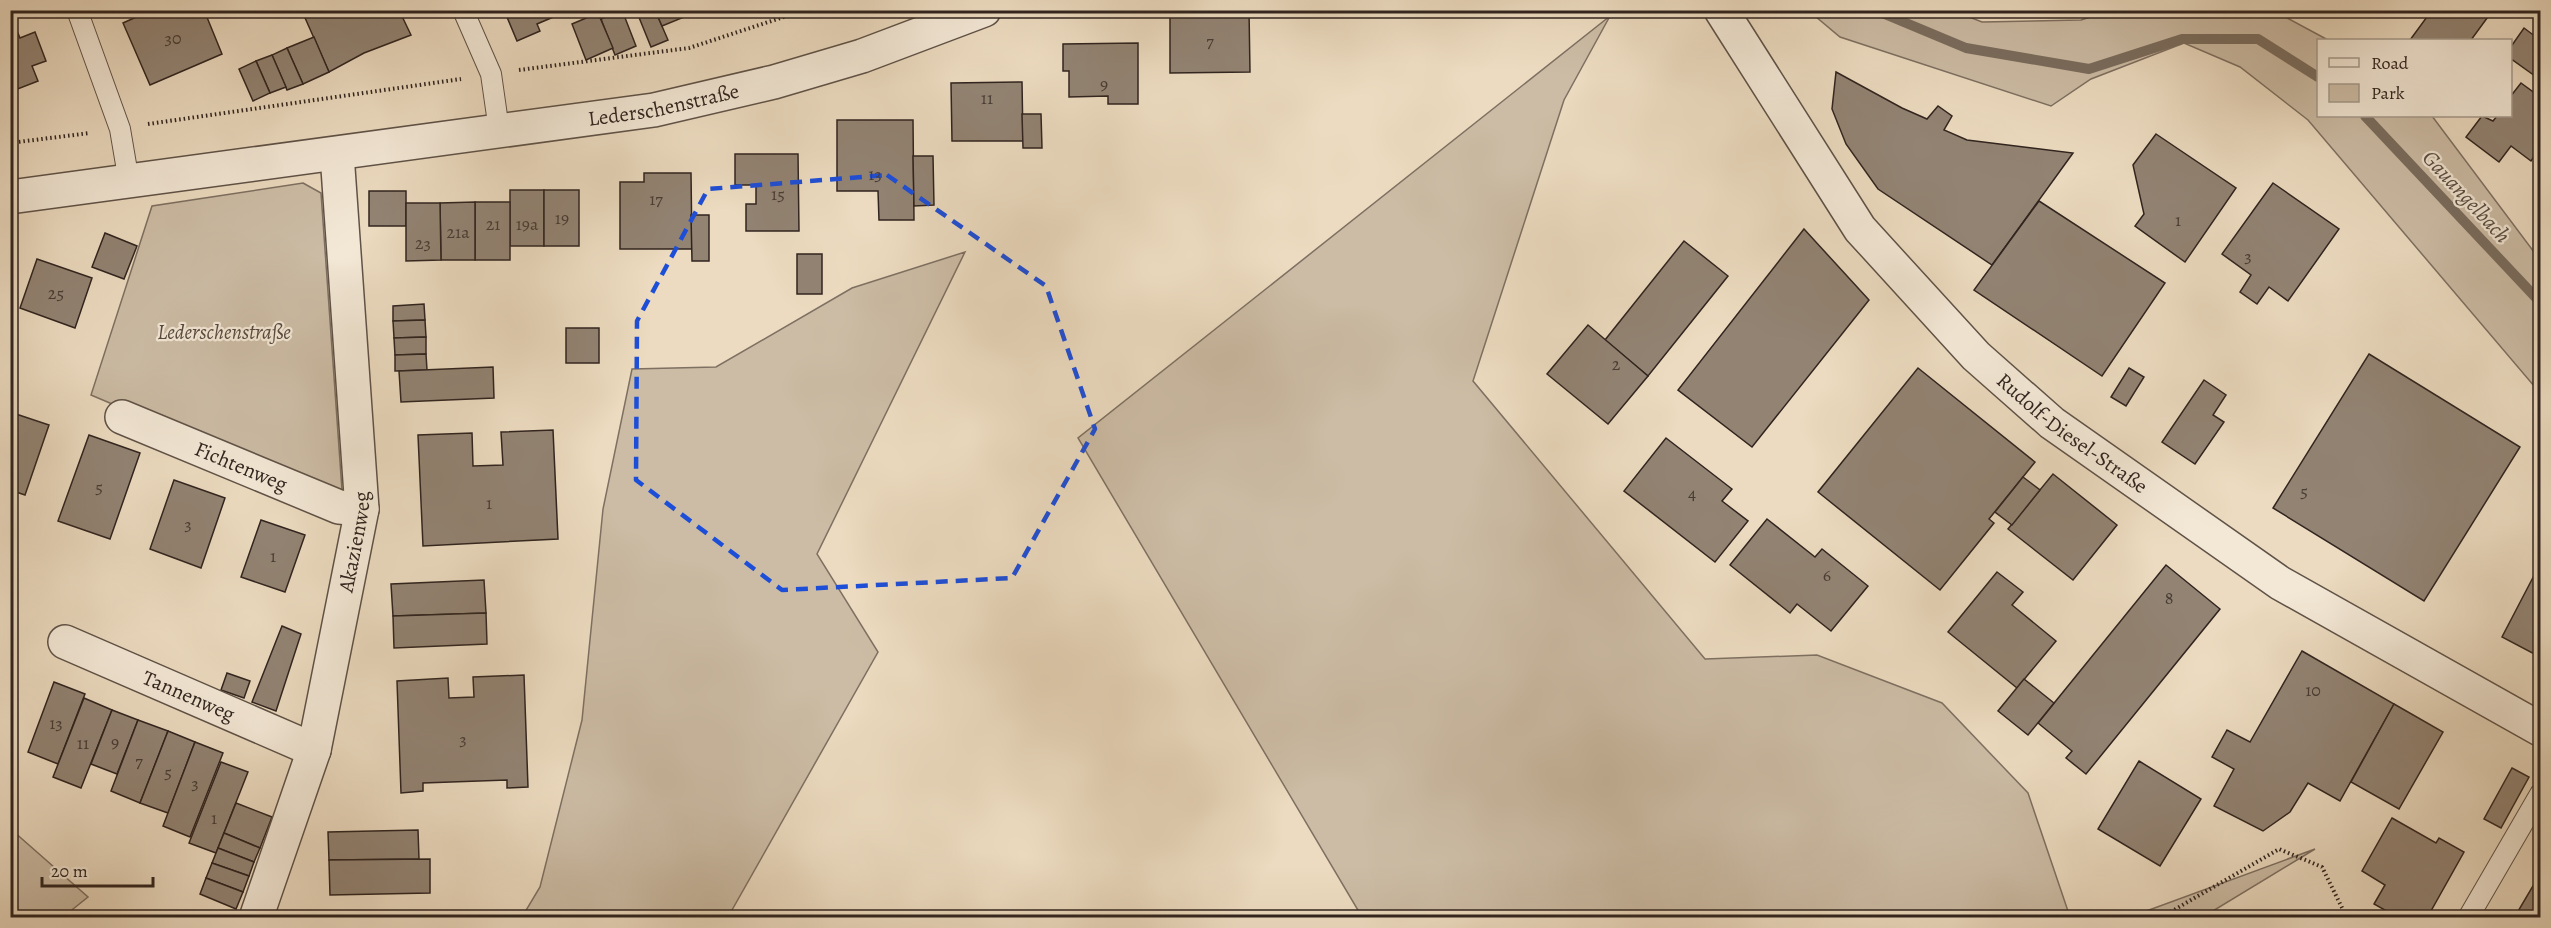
<svg xmlns="http://www.w3.org/2000/svg" width="2551" height="928" font-family="Alegreya,serif">
	<style>
		.green { fill: #ccbca5; stroke: #7e7062; stroke-width: 1.5 }
		.lines { fill: none; stroke-linecap: round; stroke-linejoin: round }
		.stream { stroke: #7a6d5f; stroke-width: 10 }
		.building { fill: #928373; stroke: #30241f; stroke-width: 1.5 }
		.lane-casing { stroke: #5f5247; stroke-width: 22 }
		.street-casing { stroke: #5f5247; stroke-width: 36 }
		.path { stroke: #30241f; stroke-width: 4; stroke-dasharray: 1.5 3; stroke-linecap: butt }
		.lane { stroke: #f3e8d6; stroke-width: 20 }
		.street { stroke: #f3e8d6; stroke-width: 33 }
		.marked { fill: none; stroke: #1d4ed8; stroke-width: 4.5; stroke-dasharray: 12 8; stroke-linejoin: round }
		.labels { text-anchor: middle; stroke-width: 4.5; stroke-linejoin: round; paint-order: stroke }
		.number-label { font-size: 18px; fill: #483c34 }
		.street-label { font-size: 21px; fill: #30241f; stroke: #f3e8d6 }
		.park-label { font-size: 21px; font-style: italic; fill: #574a40; stroke: #f3e8d6 }
		.water-label { font-size: 22px; font-style: italic; fill: #5b4e44; stroke: #f3e8d6 }
	</style>
	<rect width="100%" height="100%" fill="#ecdbc0"/>
	<filter id="stains"><feTurbulence type="fractalNoise" baseFrequency=".00333" numOctaves="4"/><feColorMatrix values="0 0 0 0 .2 0 0 0 0 .09 0 0 0 0 .02 0 0 0 .5 -.17"/></filter>
	<radialGradient id="worn" r=".72"><stop offset=".6" stop-color="#630" stop-opacity="0"/><stop offset="1" stop-color="#630" stop-opacity=".3"/></radialGradient>
	<!-- green -->
	<g class="green">
		<polygon points="2113,10 2274,11 2328,40 2318,40 2318,116 2432,116 2540,260 2540,393 2308,120 2240,67 2184,43 2091,79 2051,106 1840,37 1809,11 1954,11 1982,22 2081,20"/>
		<polygon points="1610,16 1564,100 1473,381 1705,659 1817,655 1942,703 2028,793 2070,917 1362,917 1078,438"/>
		<polygon points="303,183 321,193 342,490 329,496 91,395 152,206"/>
		<polygon points="965,252 817,554 878,652 728,917 522,917 540,887 582,720 603,509 632,369 716,367 852,288"/>
		<polygon points="13,831 88,897 63,917 11,917 10,833"/>
		<polygon points="2315,849 2203,917 2130,917"/>
	</g>
	<g class="lines">
		<!-- stream -->
		<g class="stream">
			<polyline points="1875,10 1966,48 2089,69 2182,39 2258,39 2318,77"/>
			<polyline points="2365,116 2540,302"/>
		</g>
	</g>
	<!-- building -->
	<g class="building">
		<polygon points="152,10 204,10 222,54 150,85 123,23"/>
		<polygon points="399,10 411,35 364,53 329,72 302,11"/>
		<polygon points="504,10 570,10 537,24 540,31 517,41"/>
		<polygon points="622,10 636,46 615,55 601,19"/>
		<polygon points="636,10 655,10 668,40 651,47"/>
		<polygon points="655,10 692,10 694,13 662,26"/>
		<polygon points="1170,10 1249,10 1250,72 1170,73"/>
		<polygon points="2432,10 2493,10 2471,40 2410,40"/>
		<polygon points="598,13 613,48 586,60 572,24"/>
		<polygon points="10,14 20,38 35,32 46,61 32,66 38,81 10,92"/>
		<polygon points="2524,28 2540,40 2540,68 2535,76 2510,58 2510,48"/>
		<polygon points="314,37 329,72 303,84 287,48"/>
		<polygon points="1138,43 1138,104 1108,104 1108,96 1069,97 1069,71 1063,71 1063,44"/>
		<polygon points="287,48 303,84 287,90 272,55"/>
		<polygon points="272,55 286,87 270,93 256,61"/>
		<polygon points="256,61 270,93 253,101 239,69"/>
		<polygon points="1836,72 1902,108 1927,119 1938,106 1952,116 1944,130 1967,140 2073,153 1992,265 1878,189 1846,144 1832,109"/>
		<polygon points="1022,82 1023,141 952,141 951,83"/>
		<polygon points="2521,83 2540,97 2540,148 2531,161 2511,146 2499,162 2466,137 2482,116 2493,121 2497,116 2510,116 2510,97"/>
		<polygon points="1022,114 1041,114 1042,148 1023,148"/>
		<polygon points="837,120 913,120 914,220 879,220 878,191 837,191"/>
		<polygon points="2156,134 2236,188 2185,262 2135,226 2144,214 2133,165"/>
		<polygon points="735,154 798,154 799,231 746,231 746,204 756,204 756,185 735,185"/>
		<polygon points="913,156 933,156 934,205 914,206"/>
		<polygon points="644,173 691,173 692,249 620,249 620,182 644,182"/>
		<polygon points="2273,183 2339,229 2288,301 2269,287 2257,304 2240,292 2251,275 2222,254"/>
		<rect x="510" y="190" width="34" height="56"/>
		<rect x="544" y="190" width="35" height="56"/>
		<rect x="369" y="191" width="37" height="35"/>
		<polygon points="2039,201 2165,283 2102,376 1974,290"/>
		<rect x="475" y="202" width="35" height="58"/>
		<polygon points="475,202 475,260 441,260 440,203"/>
		<polygon points="406,203 440,203 441,260 406,261"/>
		<polygon points="691,215 709,215 709,261 692,261"/>
		<polygon points="1804,229 1869,300 1752,447 1678,390"/>
		<polygon points="105,233 137,246 124,279 92,267"/>
		<polygon points="1684,241 1728,276 1648,376 1605,340"/>
		<rect x="797" y="254" width="25" height="40"/>
		<polygon points="37,259 92,278 75,328 20,308"/>
		<polygon points="424,304 425,320 393,321 393,306"/>
		<polygon points="425,320 426,337 394,338 393,321"/>
		<polygon points="1588,325 1648,376 1608,424 1547,374"/>
		<rect x="566" y="328" width="33" height="35"/>
		<polygon points="426,337 426,354 395,355 394,338"/>
		<polygon points="426,354 427,370 395,371 395,355"/>
		<polygon points="2369,354 2520,447 2424,601 2273,508"/>
		<polygon points="493,367 494,398 401,402 399,371"/>
		<polygon points="1918,368 2035,462 1989,519 1994,523 1940,590 1818,492"/>
		<polygon points="2129,368 2144,377 2126,406 2111,397"/>
		<polygon points="2204,380 2226,395 2213,415 2224,422 2195,464 2162,442"/>
		<polygon points="10,412 49,425 25,495 10,490"/>
		<polygon points="553,430 558,539 423,546 418,435 472,433 473,466 503,465 501,432"/>
		<polygon points="89,435 140,453 110,539 58,521"/>
		<polygon points="1666,438 1732,489 1722,501 1748,521 1715,562 1624,491"/>
		<polygon points="2053,474 2117,525 2073,580 2008,529"/>
		<polygon points="2023,477 2040,490 2012,525 1995,512"/>
		<polygon points="174,480 225,498 201,568 150,549"/>
		<polygon points="1767,519 1815,557 1822,549 1868,586 1831,631 1797,604 1790,613 1730,565"/>
		<polygon points="261,520 305,535 285,592 241,577"/>
		<polygon points="2540,564 2540,657 2502,637"/>
		<polygon points="2166,565 2220,609 2086,774 2066,758 2072,751 2038,723"/>
		<polygon points="1997,572 2023,592 2012,605 2056,641 2017,688 1948,632"/>
		<polygon points="484,580 486,613 393,616 391,584"/>
		<polygon points="486,613 487,644 394,648 393,616"/>
		<polygon points="282,626 301,634 276,711 252,702"/>
		<polygon points="2302,651 2394,704 2340,801 2308,783 2290,812 2263,831 2214,806 2234,769 2212,757 2227,730 2250,742"/>
		<polygon points="227,673 250,681 244,698 221,690"/>
		<polygon points="524,675 528,787 507,788 507,780 423,783 423,791 401,793 397,681 448,678 449,698 474,697 473,677"/>
		<polygon points="2024,679 2054,703 2028,735 1998,711"/>
		<polygon points="54,682 85,694 58,764 28,752"/>
		<polygon points="84,698 112,710 81,788 53,777"/>
		<polygon points="2394,704 2443,732 2399,809 2351,782"/>
		<polygon points="112,710 138,720 117,774 91,764"/>
		<polygon points="138,720 168,731 140,803 111,791"/>
		<polygon points="168,731 195,742 168,813 140,803"/>
		<polygon points="195,742 223,753 190,837 163,826"/>
		<polygon points="2139,761 2201,799 2160,866 2098,829"/>
		<polygon points="221,762 248,772 216,853 189,843"/>
		<polygon points="2512,768 2529,777 2501,828 2484,819"/>
		<polygon points="236,803 272,817 260,848 224,833"/>
		<polygon points="2392,818 2436,843 2439,838 2464,852 2427,918 2399,918 2374,904 2385,885 2362,871"/>
		<polygon points="418,830 419,859 329,860 328,832"/>
		<polygon points="224,833 260,848 254,862 218,848"/>
		<polygon points="218,848 254,862 249,876 212,863"/>
		<polygon points="430,859 430,893 330,895 329,860"/>
		<polygon points="212,863 249,876 243,892 206,878"/>
		<polygon points="2540,874 2540,918 2514,918"/>
		<polygon points="206,878 243,892 236,909 200,894"/>
	</g>
	<g class="lines">
		<defs>
			<g id="lane">
				<polyline points="77,10 120,129 129,182"/>
				<polyline points="463,10 491,74 499,130"/>
				<polyline points="2468,918 2540,794"/>
			</g>
			<g id="street">
				<path id="s1" d="M1721 10 1860 229 1976 356 2052 423 2280 583 2540 729"/>
				<path id="s2" d="M10 197 654 110 774 82 862 56 984 10"/>
				<path id="s3" d="M122 417 339 507 362 509"/>
				<path id="s4" d="M65 642 314 750"/>
				<path id="s5" d="M256 918 314 750 362 509 337 154"/>
			</g>
		</defs>
		<!-- lane casing -->
		<use href="#lane" class="lane-casing"/>
		<!-- street casing -->
		<use href="#street" class="street-casing"/>
		<!-- path -->
		<g class="path">
			<polyline points="519,70 689,48 805,10"/>
			<polyline points="148,124 461,79"/>
			<polyline points="10,143 90,133"/>
			<polyline points="2140,918 2167,914 2279,849 2322,867 2347,918"/>
		</g>
		<!-- lane -->
		<use href="#lane" class="lane"/>
		<!-- street -->
		<use href="#street" class="street"/>
	</g>
	<!-- marked area -->
	<path class="marked" d="M887 175 1046 286 1095 429 1012 578 782 590 636 480 637 321 708 189Z"/>
	<g class="labels">
		<!-- number labels -->
		<g class="number-label">
			<text x="173" y="44">30</text>
			<text x="1210" y="47">7</text>
			<text x="1104" y="90">9</text>
			<text x="987" y="104">11</text>
			<text x="875" y="180">13</text>
			<text x="778" y="200">15</text>
			<text x="656" y="205">17</text>
			<text x="562" y="224">19</text>
			<text x="2178" y="226">1</text>
			<text x="493" y="230">21</text>
			<text x="527" y="230">19a</text>
			<text x="458" y="238">21a</text>
			<text x="423" y="249">23</text>
			<text x="2248" y="262">3</text>
			<text x="56" y="299">25</text>
			<text x="1616" y="370">2</text>
			<text x="99" y="493">5</text>
			<text x="2304" y="497">5</text>
			<text x="1692" y="499">4</text>
			<text x="489" y="509">1</text>
			<text x="188" y="530">3</text>
			<text x="273" y="562">1</text>
			<text x="1827" y="581">6</text>
			<text x="2169" y="604">8</text>
			<text x="2313" y="696">10</text>
			<text x="56" y="729">13</text>
			<text x="463" y="745">3</text>
			<text x="115" y="748">9</text>
			<text x="83" y="749">11</text>
			<text x="139" y="767">7</text>
			<text x="168" y="778">5</text>
			<text x="195" y="789">3</text>
			<text x="214" y="824">1</text>
		</g>
		<!-- street labels -->
		<g class="street-label">
			<text dy="7" stroke="none"><textPath href="#s2" startOffset="660">Lederschenstraße</textPath></text>
			<text dy="7" stroke="none"><textPath href="#s1" startOffset="555">Rudolf-Diesel-Straße</textPath></text>
			<text dy="7" stroke="none"><textPath href="#s3" startOffset="129">Fichtenweg</textPath></text>
			<text dy="7" stroke="none"><textPath href="#s5" startOffset="390">Akazienweg</textPath></text>
			<text dy="7" stroke="none"><textPath href="#s4" startOffset="135">Tannenweg</textPath></text>
		</g>
		<!-- park labels -->
		<g class="park-label">
			<text x="224" y="339">Lederschenstraße</text>
		</g>
		<!-- water labels -->
		<g class="water-label">
			<text transform="translate(2467 196) rotate(47)" y="8">Gauangelbach</text>
		</g>
	</g>
	<!-- margin -->
	<rect width="2551" height="928" fill="none" stroke="#ecdbc0" stroke-width="36"/>
	<rect x="12" y="12" width="2527" height="904" fill="none" stroke="#30241f" stroke-width="3"/>
	<rect x="18" y="18" width="2515" height="892" fill="none" stroke="#30241f" stroke-width="1.5"/>
	<!-- legend -->
	<rect x="2317" y="39" width="195" height="78" fill="#f3e8d6" stroke="#a59a8d" stroke-width="1.5"/>
	<rect x="2329" y="58" width="30" height="9" fill="#f3e8d6" stroke="#a59a8d" stroke-width="1.5"/>
	<text x="2371" y="69" font-size="18" fill="#30241f">Road</text>
	<rect x="2329" y="84" width="30" height="18" fill="#ccbca5" stroke="#a59a8d" stroke-width="1.5"/>
	<text x="2371" y="99" font-size="18" fill="#30241f">Park</text>
	<!-- scale -->
	<path d="M42 877v9h111v-9" fill="none" stroke="#30241f" stroke-width="3"/>
	<text x="51" y="877" font-size="18" fill="#30241f" stroke="#f3e8d6" stroke-width="4.5" paint-order="stroke">20 m</text>
	<rect width="100%" height="100%" filter="url(#stains)"/>
	<rect width="100%" height="100%" fill="url(#worn)"/>
</svg>
